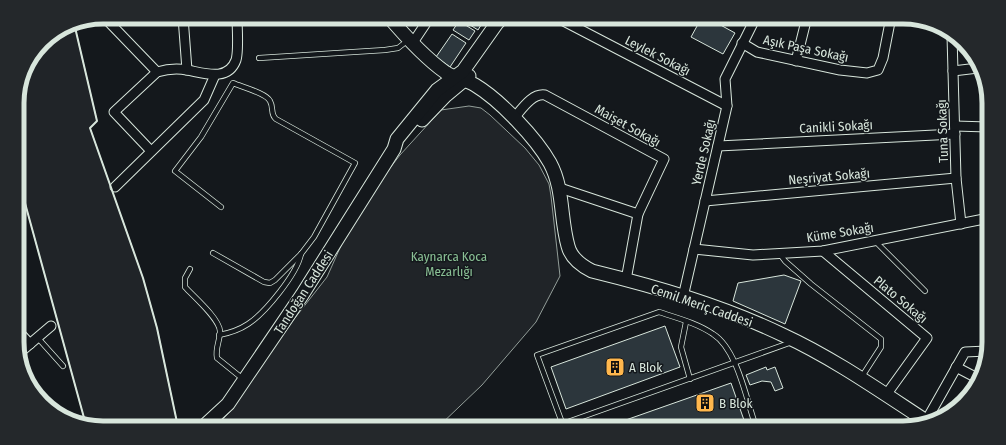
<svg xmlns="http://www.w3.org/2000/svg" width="1006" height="445" font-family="'Fira Sans Condensed',sans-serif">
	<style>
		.green { fill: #202428; stroke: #939e99 }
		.building { fill: #2c363c; stroke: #d8e6dc }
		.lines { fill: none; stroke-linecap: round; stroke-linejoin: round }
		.lane-casing { stroke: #d8e6dc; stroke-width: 6 }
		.street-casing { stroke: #d8e6dc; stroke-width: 11 }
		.secondary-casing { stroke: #d8e6dc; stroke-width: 15 }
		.lane { stroke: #14181c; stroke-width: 4.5 }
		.street { stroke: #14181c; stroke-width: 9 }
		.secondary { stroke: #14181c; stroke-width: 13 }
		.wall { stroke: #d8e6dc; stroke-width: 2 }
		.labels { text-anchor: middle; stroke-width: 3; stroke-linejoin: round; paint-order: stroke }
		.street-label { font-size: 13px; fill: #d8e6dc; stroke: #14181c }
		.park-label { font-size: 13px; fill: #8ac095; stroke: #14181c }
		.poi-label { font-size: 13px; fill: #d8e6dc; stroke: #14181c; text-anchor: start }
		.rim { fill: none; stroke: #d8e6dc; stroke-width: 5 }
	</style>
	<rect width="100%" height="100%" fill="#14181c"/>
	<!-- green -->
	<g class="green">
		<polygon points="71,23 74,23 97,121 90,128 143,278 157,328 178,427 176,428 103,428 86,425 17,174 17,98 26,65 46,39"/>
		<polygon points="469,106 481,108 490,115 525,148 539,165 549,184 551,196 560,276 536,322 482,385 437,428 215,428 233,408 280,337 327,277 352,221 369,195 400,155 441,110"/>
	</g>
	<!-- building -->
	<g class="building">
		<polygon points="464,17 486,17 478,30 462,20"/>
		<polygon points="702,17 706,17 735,33 723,54 691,37"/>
		<polygon points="719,17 728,17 727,21"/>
		<polygon points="459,21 475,31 469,40 453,30"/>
		<polygon points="452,34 466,43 450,67 436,57"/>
		<polygon points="784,275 801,281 785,324 733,301 738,283"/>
		<polygon points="665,326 680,367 566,409 551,367"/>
		<polygon points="766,367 767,370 775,367 783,388 775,391 771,382 762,381 750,385 746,375"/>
		<polygon points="731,383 745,423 732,428 603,428"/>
	</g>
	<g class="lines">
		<defs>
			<g id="lane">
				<polyline points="259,58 385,50 398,48 407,41"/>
				<polyline points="877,240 878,244 925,291"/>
				<path d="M213 253 264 282 270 283 275 280 301 254 314 237 355 163 276 119C270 114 274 108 270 101 266 93 242 87 233 83L201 137 175 171 221 207"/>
				<polyline points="779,253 785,261 811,284 881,339 881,347 861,378"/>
				<path d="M190 269 185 278V287C193 296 219 318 220 331 220 341 215 348 217 358L243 379"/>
				<polyline points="686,322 681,347 690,379"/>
				<path d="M219 335C230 333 239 330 248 324 265 313 297 274 301 254"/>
				<polyline points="37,337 63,366"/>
				<polyline points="551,428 792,342"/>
				<path d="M564 428 537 355 659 312C677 318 697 323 713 334 737 349 746 398 755 424L751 428"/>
			</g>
			<g id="street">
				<polyline points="104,17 157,72"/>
				<polyline points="183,17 187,70"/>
				<polyline points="556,17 727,106"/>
				<polyline points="891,17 903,17"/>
				<polyline points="952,36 956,178 961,224"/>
				<polyline points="742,43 757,52 840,70 867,73 878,70 883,58 891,17"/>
				<polyline points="412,44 430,17"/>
				<polyline points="796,61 807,17"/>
				<polyline points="953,71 978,68"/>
				<path d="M514 118C522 109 532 93 545 95L664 159 638 214 626 280"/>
				<polyline points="955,126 988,127"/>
				<polyline points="718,146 955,134"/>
				<path d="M151 151 114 112 157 72C167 69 177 68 187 70 204 73 228 82 236 60 239 50 237 28 237 17"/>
				<polyline points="115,187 204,100 215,75"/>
				<polyline points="560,188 638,214"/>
				<polyline points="705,201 956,178"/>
				<polyline points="694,249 753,255 823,251 989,218"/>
				<polyline points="823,251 927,338 886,395"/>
				<polyline points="683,297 727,106 725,79 756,17"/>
				<polyline points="18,331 30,344"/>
				<polyline points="18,354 51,326"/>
				<polyline points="956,367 979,379"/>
				<polyline points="926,421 965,352 987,351"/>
			</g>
			<g id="secondary">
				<path d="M389 17C406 37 424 57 445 72 454 79 465 79 475 85 500 100 536 138 550 163 564 189 560 218 568 246 571 258 582 266 592 271 657 287 723 306 783 335 833 358 880 391 926 421"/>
				<polyline points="422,120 445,96 469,76"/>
				<polyline points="202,428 228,404 302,295 394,149 397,139 437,90 463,71 497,23 503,17"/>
			</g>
		</defs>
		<!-- lane casing -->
		<use href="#lane" class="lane-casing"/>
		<!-- street casing -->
		<use href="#street" class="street-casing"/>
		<!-- secondary casing -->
		<use href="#secondary" class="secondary-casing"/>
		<!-- lane -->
		<use href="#lane" class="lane"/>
		<!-- street -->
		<use href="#street" class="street"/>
		<!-- secondary -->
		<use href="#secondary" class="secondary"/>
		<!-- wall -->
		<g class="wall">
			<polyline points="74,23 97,121 90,128 143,278 157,328 178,427 176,428"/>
			<polyline points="17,174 86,425"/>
		</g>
	</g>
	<!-- icons -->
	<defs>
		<symbol id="building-square" viewBox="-11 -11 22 22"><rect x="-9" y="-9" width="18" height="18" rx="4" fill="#ffb74d" stroke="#14181c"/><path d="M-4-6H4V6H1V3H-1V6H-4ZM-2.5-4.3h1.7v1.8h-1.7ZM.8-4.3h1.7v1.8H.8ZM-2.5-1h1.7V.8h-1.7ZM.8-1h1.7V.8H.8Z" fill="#111"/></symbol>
	</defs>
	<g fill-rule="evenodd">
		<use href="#building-square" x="604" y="356" width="22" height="22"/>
		<use href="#building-square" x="694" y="392" width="22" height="22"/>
	</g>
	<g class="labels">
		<!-- street labels -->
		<g class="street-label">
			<text transform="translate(806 48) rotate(12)" y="5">Aşık Paşa Sokağı</text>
			<text transform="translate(658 55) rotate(27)" y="5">Leylek Sokağı</text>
			<text transform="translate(628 125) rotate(29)" y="5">Maişet Sokağı</text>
			<text transform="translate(836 126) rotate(-3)" y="5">Canikli Sokağı</text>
			<text transform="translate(942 131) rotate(-92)" y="5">Tuna Sokağı</text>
			<text transform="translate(703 152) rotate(-77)" y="5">Yerde Sokağı</text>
			<text transform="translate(829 176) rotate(-5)" y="5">Neşriyat Sokağı</text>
			<text transform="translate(840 232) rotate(-9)" y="5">Küme Sokağı</text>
			<text transform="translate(303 292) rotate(-57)" y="5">Tandoğan Caddesi</text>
			<text transform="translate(901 299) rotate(40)" y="5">Plato Sokağı</text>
			<text transform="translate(702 305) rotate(19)" y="5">Cemil Meriç Caddesi</text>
		</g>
		<!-- park labels -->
		<g class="park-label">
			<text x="449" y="261">Kaynarca Koca<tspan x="449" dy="15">Mezarlığı</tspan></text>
		</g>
		<!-- poi labels -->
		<g class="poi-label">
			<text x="629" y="372">A Blok</text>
			<text x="719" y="408">B Blok</text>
		</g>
	</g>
	<!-- crop -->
	<path d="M0 0H1006V445H0ZM103 24H903A79 79 0 0 1 982 103V342A79 79 0 0 1 903 421H103A79 79 0 0 1 24 342V103A79 79 0 0 1 103 24Z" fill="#24282b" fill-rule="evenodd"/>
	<path class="rim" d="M103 24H903A79 79 0 0 1 982 103V342A79 79 0 0 1 903 421H103A79 79 0 0 1 24 342V103A79 79 0 0 1 103 24Z"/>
</svg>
